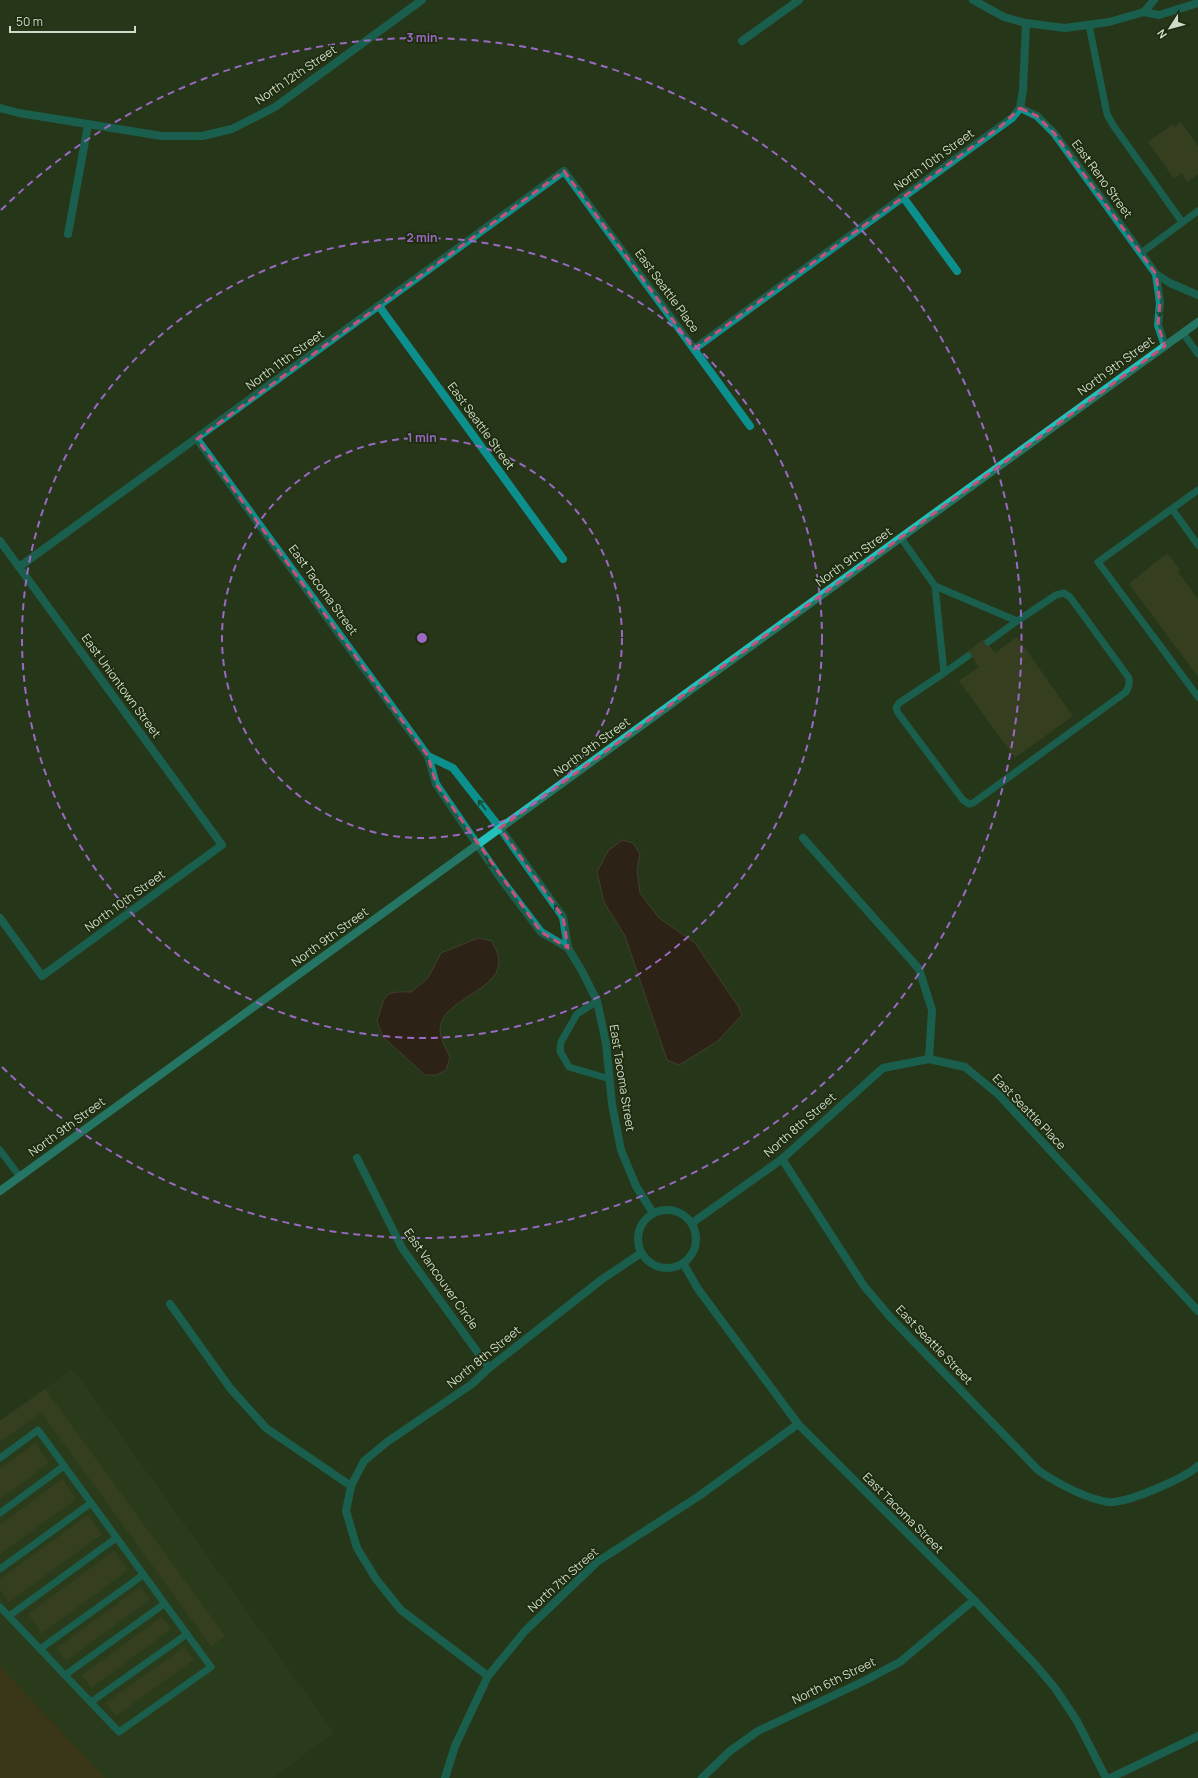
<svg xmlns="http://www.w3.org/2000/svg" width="1198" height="1778" font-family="Manrope,sans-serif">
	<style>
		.built { fill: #2f411d }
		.green { fill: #513816 }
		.water { fill: #330b13; stroke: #62494a }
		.building { fill: #474926 }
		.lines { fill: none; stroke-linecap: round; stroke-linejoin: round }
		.lane { stroke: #0c908d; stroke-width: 7 }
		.street { stroke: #0c908d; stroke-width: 8 }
		.secondary { stroke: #23c1bc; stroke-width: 8 }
		.oneway { stroke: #184a35 }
		.marked { fill: none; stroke: #c6527c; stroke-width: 3; stroke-dasharray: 8 5; stroke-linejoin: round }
		.ring { fill: none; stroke: #9969c3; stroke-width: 2; stroke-dasharray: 7 5 }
		.labels { text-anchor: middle; stroke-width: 3.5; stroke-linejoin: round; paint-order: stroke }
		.street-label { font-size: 12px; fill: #d1dbca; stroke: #1d2c0f }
		.centre { fill: #9969c3; stroke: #1d2c0f; stroke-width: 2 }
		.ring-label { font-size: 12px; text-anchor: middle; font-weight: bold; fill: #9969c3; stroke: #1d2c0f; stroke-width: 3.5; stroke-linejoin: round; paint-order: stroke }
	</style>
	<rect width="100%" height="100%" fill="#273619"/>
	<!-- built -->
	<polygon class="built" points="73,1369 334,1733 272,1778 105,1778 0,1666 0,1421"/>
	<!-- green -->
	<polygon class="green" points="0,1666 105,1778 0,1778"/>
	<!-- water -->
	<g class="water">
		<polygon points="622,840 633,843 640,854 637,870 640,893 659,918 695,943 738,1006 742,1015 718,1041 679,1065 667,1060 625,936 604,902 597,872 608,851"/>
		<path d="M478 938 492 941C494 946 499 955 499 961 499 995 431 1000 441 1037 443 1044 447 1051 450 1057L446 1070 437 1075H425L383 1037 377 1021C386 995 381 991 411 992L428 978 441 953Z"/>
	</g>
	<!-- building -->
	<g class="building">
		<polygon points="1181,122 1198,146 1198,174 1187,182 1182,173 1174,179 1148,142 1173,124 1175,127"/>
		<polygon points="1167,553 1180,570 1178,572 1198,599 1198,677 1129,584"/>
		<polygon points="1017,637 1073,716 1015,758 959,681 979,667 968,651 984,639 995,653"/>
		<polygon points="45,1389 225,1636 211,1646 41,1412 0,1442 0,1421"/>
		<polygon points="35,1443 49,1463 0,1499 0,1469"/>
		<polygon points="62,1479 76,1499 0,1554 0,1525"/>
		<polygon points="88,1515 102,1534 9,1602 0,1589 0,1579"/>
		<polygon points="114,1551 128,1570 42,1633 28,1614"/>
		<polygon points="140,1587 150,1599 66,1661 57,1648"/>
		<polygon points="162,1617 171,1629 91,1688 82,1675"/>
		<polygon points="184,1647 193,1660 116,1716 106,1703"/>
	</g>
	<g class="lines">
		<!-- lane -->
		<g class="lane">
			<polyline points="1089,25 1107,114 1113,125 1182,222"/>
			<polyline points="1141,253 1198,211"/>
			<polyline points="1183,333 1198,354"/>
			<polyline points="1198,490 1098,562 1198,697"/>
			<polyline points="1172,509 1198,545"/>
			<polyline points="901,538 935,586 944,673 899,703 896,708 898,713 963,800 969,804 973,803 1126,692 1129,685 1129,678 1070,597 1064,593 1056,595 1017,621 935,586"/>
			<polyline points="988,642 1017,621"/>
			<polyline points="944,673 968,656"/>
			<polyline points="597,1001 577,1014 561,1042 560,1051 569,1067 610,1079"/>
			<polyline points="0,1150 20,1177"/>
			<polyline points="0,1458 38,1430 211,1667 119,1732 0,1607"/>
			<polyline points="0,1513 64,1466"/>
			<polyline points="0,1569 91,1503"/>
			<polyline points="9,1616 116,1538"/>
			<polyline points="40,1649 143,1575"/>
			<polyline points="65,1675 164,1604"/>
			<polyline points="91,1702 187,1634"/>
		</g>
		<!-- street -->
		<g class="street">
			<polyline points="973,0 1004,17 1026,23 1065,28 1109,22 1144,12 1159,15 1198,3"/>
			<polyline points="1144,12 1154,0"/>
			<polyline points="742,41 799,0"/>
			<polyline points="0,108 19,113 162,136 202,136 232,129 275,107 422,0"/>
			<polyline points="1020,108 1037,116 1054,133 1156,274 1170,283 1198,295"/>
			<polyline points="903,197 957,271"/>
			<polyline points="68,234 88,125"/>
			<polyline points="1156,274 1160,303 1158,325 1165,346"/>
			<polyline points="379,306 563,559"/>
			<polyline points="694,349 1012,118 1020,108 1023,90 1026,23"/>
			<polyline points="197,439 428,756 436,784 501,879 541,932 568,948"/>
			<polyline points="0,541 222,845 42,976 0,918"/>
			<polyline points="19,567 564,171 750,426"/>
			<polyline points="428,756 453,768 500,828 563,917 568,948 582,971 597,1001 606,1043 612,1104 621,1150 636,1186 653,1213"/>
			<polyline points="803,838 919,969 932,1010 929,1059"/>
			<polyline points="357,1158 402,1248 489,1368"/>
			<path d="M782 1159 864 1286 891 1318 1039 1471C1059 1484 1083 1498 1108 1502 1126 1504 1185 1478 1198 1466"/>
			<circle cx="667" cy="1239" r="29"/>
			<polyline points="692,1223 782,1159 883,1068 929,1059 965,1067 999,1095 1198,1311"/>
			<polyline points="683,1263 698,1289 798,1424 974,1600 1033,1662 1055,1688 1077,1721 1106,1778"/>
			<polyline points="170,1304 230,1388 266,1428 351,1486"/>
			<polyline points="488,1676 401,1610 376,1579 357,1548 346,1511 351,1486 364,1461 387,1442 472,1384 489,1368 601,1280 641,1253"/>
			<polyline points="445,1778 455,1746 488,1676 525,1631 597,1562 699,1496 798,1424"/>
			<polyline points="702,1778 730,1751 758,1731 864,1681 900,1662 974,1600"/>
			<polyline points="1110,1778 1198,1736"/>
		</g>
		<!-- secondary -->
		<polyline class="secondary" points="0,1191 1198,322"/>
	</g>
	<!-- one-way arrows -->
	<defs><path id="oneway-shaft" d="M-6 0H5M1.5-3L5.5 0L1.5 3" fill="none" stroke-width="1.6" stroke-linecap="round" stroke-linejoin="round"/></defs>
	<g class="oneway">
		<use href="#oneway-shaft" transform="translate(1160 311) rotate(95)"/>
		<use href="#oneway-shaft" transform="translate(482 805) rotate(-127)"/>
		<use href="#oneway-shaft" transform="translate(489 862) rotate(55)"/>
		<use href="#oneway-shaft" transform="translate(558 910) rotate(-126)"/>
	</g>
	<!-- marked area -->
	<path d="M0 0H1198V1778H0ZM1020 108 1037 116 1054 133 1156 274 1160 303 1158 325 1165 346 500 828 563 917 568 948 541 932 436 784 428 756 197 439 564 171 694 349 1001 126Z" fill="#273619" fill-opacity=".55" fill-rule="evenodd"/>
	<path class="marked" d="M1020 108 1037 116 1054 133 1156 274 1160 303 1158 325 1165 346 500 828 563 917 568 948 541 932 436 784 428 756 197 439 564 171 694 349 1001 126Z"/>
	<!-- distance rings -->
	<g class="ring">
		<circle cx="422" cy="638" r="200"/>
		<circle cx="422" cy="638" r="400"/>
		<path d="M1 210A600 600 0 1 1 1 1066"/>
	</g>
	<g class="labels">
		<!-- street labels -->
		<g class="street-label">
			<text transform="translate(296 75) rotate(-34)" y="4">North 12th Street</text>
			<text transform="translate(934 160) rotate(-36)" y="4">North 10th Street</text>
			<text transform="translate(1102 179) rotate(54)" y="4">East Reno Street</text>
			<text transform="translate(667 291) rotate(54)" y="4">East Seattle Place</text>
			<text transform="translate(285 360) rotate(-36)" y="4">North 11th Street</text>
			<text transform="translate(1116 366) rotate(-36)" y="4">North 9th Street</text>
			<text transform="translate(481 426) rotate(54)" y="4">East Seattle Street</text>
			<text transform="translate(854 557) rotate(-36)" y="4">North 9th Street</text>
			<text transform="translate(323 590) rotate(54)" y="4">East Tacoma Street</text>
			<text transform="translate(121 686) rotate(54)" y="4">East Uniontown Street</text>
			<text transform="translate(592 747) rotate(-36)" y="4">North 9th Street</text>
			<text transform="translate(125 901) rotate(-36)" y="4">North 10th Street</text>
			<text transform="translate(330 937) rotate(-36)" y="4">North 9th Street</text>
			<text transform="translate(622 1078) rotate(81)" y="4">East Tacoma Street</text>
			<text transform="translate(1029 1112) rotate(46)" y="4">East Seattle Place</text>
			<text transform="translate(800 1125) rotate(-41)" y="4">North 8th Street</text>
			<text transform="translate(67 1127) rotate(-36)" y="4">North 9th Street</text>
			<text transform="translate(441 1279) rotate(55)" y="4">East Vancouver Circle</text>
			<text transform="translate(934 1345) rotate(46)" y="4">East Seattle Street</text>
			<text transform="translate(484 1357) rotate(-39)" y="4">North 8th Street</text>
			<text transform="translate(903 1513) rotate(45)" y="4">East Tacoma Street</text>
			<text transform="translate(563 1580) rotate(-42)" y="4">North 7th Street</text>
			<text transform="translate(834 1681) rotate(-26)" y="4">North 6th Street</text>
		</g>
	</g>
	<circle cx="422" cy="638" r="6" class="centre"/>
	<g class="ring-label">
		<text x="422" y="42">3 min</text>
		<text x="422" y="242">2 min</text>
		<text x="422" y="442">1 min</text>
	</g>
	<!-- north arrow -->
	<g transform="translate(1170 28) rotate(234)" stroke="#1d2c0f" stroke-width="3" paint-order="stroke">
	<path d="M0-3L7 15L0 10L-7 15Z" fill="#d1dbca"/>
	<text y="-6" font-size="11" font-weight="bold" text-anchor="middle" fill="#d1dbca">N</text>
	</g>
	<!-- scale -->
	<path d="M10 26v6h125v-6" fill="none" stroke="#d1dbca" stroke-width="2"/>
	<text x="16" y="26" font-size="12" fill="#d1dbca" stroke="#1d2c0f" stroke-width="3" paint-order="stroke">50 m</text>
</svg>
